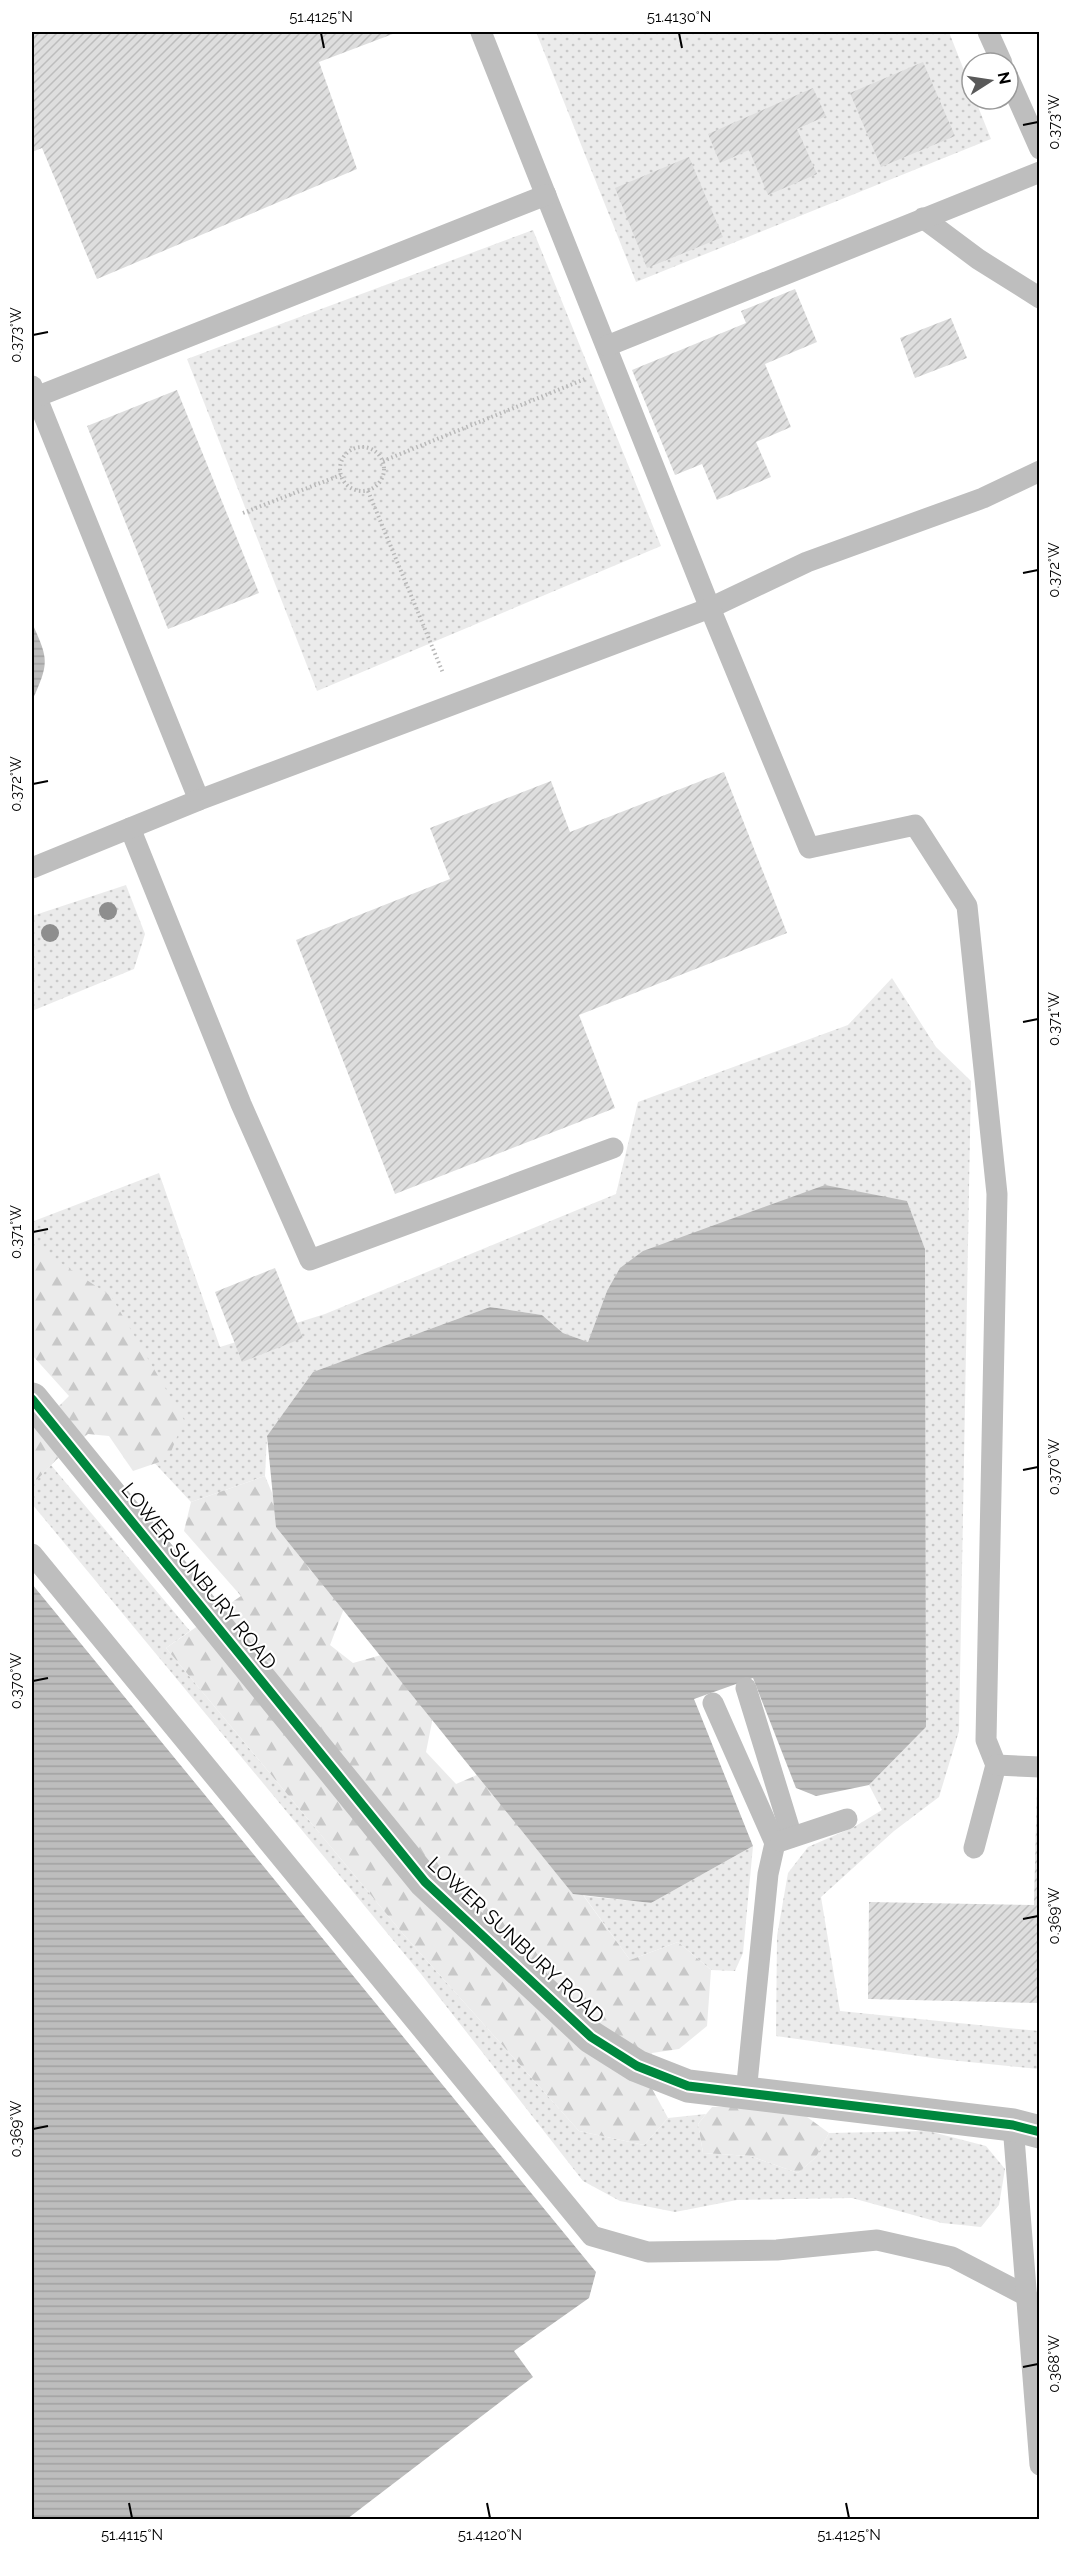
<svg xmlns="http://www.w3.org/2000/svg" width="1071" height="2551" font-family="Raleway,sans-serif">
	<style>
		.grass { fill: url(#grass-dots) }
		.forest { fill: url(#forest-firs) }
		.water { fill: url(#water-rules) }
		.building { fill: url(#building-hatch) }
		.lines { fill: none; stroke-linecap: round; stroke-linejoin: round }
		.path { stroke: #b9b9b9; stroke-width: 4; stroke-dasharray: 1.5 3; stroke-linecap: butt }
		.service { stroke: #bebebe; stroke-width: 21 }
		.tertiary { stroke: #bebebe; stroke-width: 33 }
		.cycleway-casing { stroke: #fff; stroke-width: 13 }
		.cycleway { stroke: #00873e; stroke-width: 9 }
		.tree { fill: #8e8e8e }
		.ticks { fill: none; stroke: #000; stroke-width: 2 }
		.labels { text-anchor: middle; stroke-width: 4.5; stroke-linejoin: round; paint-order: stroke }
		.street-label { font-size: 20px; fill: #000; stroke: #fff }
		.neatline { fill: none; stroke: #000; stroke-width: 2 }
		.ticks-label { font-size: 15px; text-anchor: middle; fill: #000 }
	</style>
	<defs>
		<pattern id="grass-dots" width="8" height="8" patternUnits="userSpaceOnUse" patternTransform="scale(1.5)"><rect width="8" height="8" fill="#ebebeb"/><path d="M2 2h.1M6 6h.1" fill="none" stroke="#c8c8c8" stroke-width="1.8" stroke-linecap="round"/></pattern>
		<pattern id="forest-firs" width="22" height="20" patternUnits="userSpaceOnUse" patternTransform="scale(1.5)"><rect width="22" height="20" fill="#ebebeb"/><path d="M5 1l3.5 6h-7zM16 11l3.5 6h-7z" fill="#c8c8c8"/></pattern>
		<pattern id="water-rules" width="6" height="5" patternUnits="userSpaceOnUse" patternTransform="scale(1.5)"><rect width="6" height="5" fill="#bdbdbd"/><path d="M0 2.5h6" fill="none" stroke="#a1a1a1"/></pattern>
		<pattern id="building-hatch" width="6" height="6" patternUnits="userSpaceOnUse" patternTransform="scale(1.5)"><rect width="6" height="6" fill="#dedede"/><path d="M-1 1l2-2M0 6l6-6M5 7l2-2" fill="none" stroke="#bdbdbd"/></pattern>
	</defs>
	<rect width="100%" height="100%" fill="#fff"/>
	<!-- grass -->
	<g class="grass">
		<polygon points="536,32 949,32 972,91 972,99 975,99 991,139 636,282"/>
		<polygon points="533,230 661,546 317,691 187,359"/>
		<polygon points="126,885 145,934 134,969 32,1011 32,916"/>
		<polygon points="892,978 936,1047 971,1081 959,1731 939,1797 894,1831 821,1897 840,2011 1039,2031 1039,2069 940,2059 776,2036 777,1936 788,1873 808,1847 854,1827 882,1810 869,1785 926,1727 925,1249 907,1201 607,1291 588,1342 563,1333 542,1315 490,1307 313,1372 267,1436 265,1476 191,1502 148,1456 32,1290 32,1216 34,1221 159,1173 220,1347 325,1314 616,1194 638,1102 848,1025"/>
		<polygon points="51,1465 190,1631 166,1648 404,1935 579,2131 644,2145 668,2118 706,2114 698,2124 703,2153 750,2156 798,2173 816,2157 829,2133 928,2131 986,2146 1005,2169 999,2205 981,2227 942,2223 852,2198 737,2200 675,2212 620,2201 583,2181 421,1974 32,1504 32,1476 37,1480"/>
		<polygon points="753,1846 743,1953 735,1971 711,1970 678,1942 630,1960 584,1896 651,1903"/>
	</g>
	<!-- forest -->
	<g class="forest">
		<polygon points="32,1244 111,1296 184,1420 168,1459 133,1471 109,1436 88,1434 56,1460 37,1480 32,1476 32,1408 58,1407 69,1396 32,1355"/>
		<polygon points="265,1476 282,1517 348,1598 330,1645 353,1663 392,1652 436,1702 426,1752 456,1784 484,1772 520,1808 630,1960 678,1942 711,1970 707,2026 679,2049 652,2053 649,2083 668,2118 644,2145 579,2131 404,1935 166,1648 241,1596 184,1531 191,1502"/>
		<polygon points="758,2106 803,2114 829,2133 816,2157 798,2173 750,2156 703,2153 698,2124 712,2107"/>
	</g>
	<!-- water -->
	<g class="water">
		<path d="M32 623C49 660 49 663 32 701Z"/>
		<polygon points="825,1185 907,1201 925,1249 926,1727 869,1785 816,1796 796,1788 753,1678 694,1699 753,1846 651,1903 573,1894 276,1527 267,1436 313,1372 490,1307 542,1315 563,1333 588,1342 607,1291 620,1268 643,1251"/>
		<polygon points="32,1584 596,2272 589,2298 514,2351 533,2377 347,2519 32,2519"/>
	</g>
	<!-- building -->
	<g class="building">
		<polygon points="32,32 398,32 319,62 357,169 97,279 42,148 32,152"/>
		<polygon points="923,62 955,136 881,167 850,93"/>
		<polygon points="813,88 826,116 797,129 817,174 768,195 749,150 720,163 708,134"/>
		<polygon points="689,157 723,237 647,268 615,188"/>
		<polygon points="795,289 817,342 765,364 791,427 756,442 771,477 717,500 702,464 675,475 632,370 746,323 741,311"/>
		<polygon points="951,318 967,358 915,378 900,338"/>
		<polygon points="177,390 259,593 168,629 87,426"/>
		<polygon points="724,772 787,933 579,1015 615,1108 395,1194 296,940 450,879 430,828 551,781 570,832"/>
		<polygon points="275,1268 303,1338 242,1362 215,1292"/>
		<polygon points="1037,1783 1040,1783 1040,2003 868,1999 869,1902 1034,1905"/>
	</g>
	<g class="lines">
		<!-- path -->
		<g class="path">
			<circle cx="362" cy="469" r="22"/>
			<polyline points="383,461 585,379"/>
			<polyline points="368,491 443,673"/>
			<polyline points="243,513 341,475"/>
		</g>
		<!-- service -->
		<g class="service">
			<polyline points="481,32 710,608 807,562 983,498 1040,471"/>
			<polyline points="988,32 1002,63"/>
			<polyline points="1008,77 1040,149"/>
			<polyline points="923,218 978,259 1040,298"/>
			<polyline points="607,346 1040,172"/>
			<polyline points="32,386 199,800"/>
			<polyline points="36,397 546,195"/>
			<polyline points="130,828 241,1104 310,1260 613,1148"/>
			<polyline points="32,868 199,800 710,608 809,848 915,825 967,906 997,1194 986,1740 996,1765 974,1848"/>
			<polyline points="32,1554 592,2236 648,2252 777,2250 877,2240 952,2257 1027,2296"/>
			<polyline points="746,1688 792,1837"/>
			<polyline points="713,1703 775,1843 768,1874 746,2093"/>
			<polyline points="996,1765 1040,1767"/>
			<polyline points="781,1841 847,1819"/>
			<polyline points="1013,2125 1040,2465"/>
		</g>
		<!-- tertiary -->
		<polyline class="tertiary" points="32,1399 425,1882 591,2037 637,2066 688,2086 1013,2125 1040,2132"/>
		<defs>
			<polyline id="cycleway" points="32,1399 425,1882 591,2037 637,2066 688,2086 1013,2125 1040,2132"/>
		</defs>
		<!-- cycleway casing -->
		<use href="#cycleway" class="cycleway-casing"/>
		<!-- cycleway -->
		<use href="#cycleway" class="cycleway"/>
	</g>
	<!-- trees -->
	<g class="tree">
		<circle cx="108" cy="911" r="9"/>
		<circle cx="50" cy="933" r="9"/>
	</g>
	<!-- ticks -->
	<path class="ticks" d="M321 33 324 48M679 33 682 48M1023 125 1038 122M33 335 48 332M1023 573 1038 570M33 784 48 781M1023 1022 1038 1019M33 1232 48 1229M1023 1470 1038 1467M33 1681 48 1678M1023 1919 1038 1916M33 2129 48 2126M1023 2367 1038 2364M129 2503 132 2518M487 2503 490 2518M846 2503 849 2518"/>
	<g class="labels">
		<!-- street labels -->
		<g class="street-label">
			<text transform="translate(199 1576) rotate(51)" y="7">LOWER SUNBURY ROAD</text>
			<text transform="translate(516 1940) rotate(43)" y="7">LOWER SUNBURY ROAD</text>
		</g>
	</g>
	<!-- border -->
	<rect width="1071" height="2551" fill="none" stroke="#ffffff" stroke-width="66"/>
	<!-- north arrow -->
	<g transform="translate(990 81) rotate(78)"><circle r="28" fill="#ffffff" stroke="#999999" stroke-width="1.5"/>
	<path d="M0-4.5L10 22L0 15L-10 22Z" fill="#595959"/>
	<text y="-9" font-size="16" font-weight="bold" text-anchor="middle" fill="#000000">N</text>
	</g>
	<rect x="33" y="33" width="1005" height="2485" class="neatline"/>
	<g class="ticks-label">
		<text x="321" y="22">51.4125°N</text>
		<text x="679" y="22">51.4130°N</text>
		<text transform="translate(1054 122) rotate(-90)" y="5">0.373°W</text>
		<text transform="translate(16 335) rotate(-90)" y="5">0.373°W</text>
		<text transform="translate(1054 570) rotate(-90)" y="5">0.372°W</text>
		<text transform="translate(16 784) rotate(-90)" y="5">0.372°W</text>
		<text transform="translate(1054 1019) rotate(-90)" y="5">0.371°W</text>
		<text transform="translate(16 1232) rotate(-90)" y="5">0.371°W</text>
		<text transform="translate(1054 1467) rotate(-90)" y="5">0.370°W</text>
		<text transform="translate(16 1681) rotate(-90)" y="5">0.370°W</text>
		<text transform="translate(1054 1916) rotate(-90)" y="5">0.369°W</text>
		<text transform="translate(16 2129) rotate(-90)" y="5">0.369°W</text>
		<text transform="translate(1054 2364) rotate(-90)" y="5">0.368°W</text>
		<text x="132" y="2540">51.4115°N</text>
		<text x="490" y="2540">51.4120°N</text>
		<text x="849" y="2540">51.4125°N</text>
	</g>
</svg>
